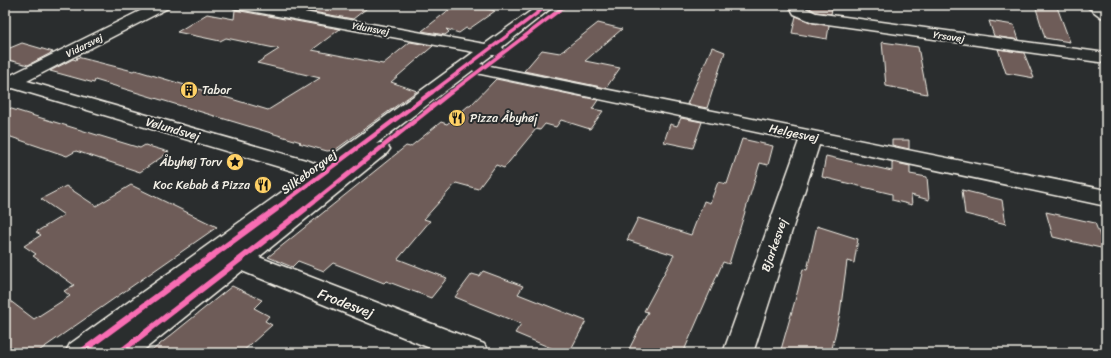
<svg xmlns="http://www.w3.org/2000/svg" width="1111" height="358" font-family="Sriracha,sans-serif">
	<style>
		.building { fill: #6e5c58; stroke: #f4f1e8 }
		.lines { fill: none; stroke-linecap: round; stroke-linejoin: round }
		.minor-casing { stroke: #f4f1e8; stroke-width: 3 }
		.minor { fill: #2a2d2e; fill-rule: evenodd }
		.cycleway-far2-casing { stroke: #2a2d2e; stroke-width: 5.5 }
		.cycleway-far1-casing { stroke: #2a2d2e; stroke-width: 7 }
		.cycleway-casing { stroke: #2a2d2e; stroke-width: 8 }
		.cycleway-far2 { stroke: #f96db3; stroke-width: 3.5 }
		.cycleway-far1 { stroke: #f96db3; stroke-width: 4.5 }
		.cycleway { stroke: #f96db3; stroke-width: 6 }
		.labels { text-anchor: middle; stroke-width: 4; stroke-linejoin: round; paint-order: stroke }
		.far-street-label { font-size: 10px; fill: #f4f1e8; stroke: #2a2d2e }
		.poi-label { font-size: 12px; fill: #f4f1e8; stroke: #2a2d2e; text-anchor: start }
		.street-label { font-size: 12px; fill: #f4f1e8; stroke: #2a2d2e }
		.near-street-label { font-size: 14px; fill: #f4f1e8; stroke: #2a2d2e }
	</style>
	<rect width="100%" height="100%" fill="#2a2d2e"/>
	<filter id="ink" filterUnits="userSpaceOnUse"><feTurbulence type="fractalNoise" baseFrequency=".025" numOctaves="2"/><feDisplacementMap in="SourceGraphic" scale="8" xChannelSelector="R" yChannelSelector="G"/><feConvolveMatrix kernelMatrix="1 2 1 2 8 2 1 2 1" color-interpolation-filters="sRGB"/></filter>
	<g filter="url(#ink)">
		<!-- building -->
		<g class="building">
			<polygon points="273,5 371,5 353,19"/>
			<polygon points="455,5 472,5 495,11 469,29 466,28 459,33 446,29 449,32 445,35 422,31"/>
			<polygon points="805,5 833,5 831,14 816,12"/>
			<polygon points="1035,5 1057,7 1070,42 1045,38"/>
			<polygon points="235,10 340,29 312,50 383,64 410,42 433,46 391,82 417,91 335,150 327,151 299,143 301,142 95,80 94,83 50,71 73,59 76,60 77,57 133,71 135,70 268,110 320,78 257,63 279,49 226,38 220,41 177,32 207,14 234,19"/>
			<polygon points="796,16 813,23 829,26 827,39 792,33"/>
			<polygon points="989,21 1014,25 1019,40 994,36"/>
			<polygon points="598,23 622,29 585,61 620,68 606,88 524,71 542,50 560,53"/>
			<polygon points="882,42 918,47 927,94 886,86"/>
			<polygon points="22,43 36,47 53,52 28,65 5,59 5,50"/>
			<polygon points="712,47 725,52 707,108 687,104"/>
			<polygon points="998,49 1024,53 1034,78 1006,73"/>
			<polygon points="496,79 598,100 592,109 603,111 590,129 561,120 556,127 545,124 540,130 536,129 504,168 496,165 478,189 456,183 424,219 430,221 398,259 447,278 431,298 386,281 384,283 333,263 324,271 298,261 292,267 268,257 406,146 410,147 441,122 447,124 468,106 470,106"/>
			<polygon points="5,107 140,148 145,145 169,152 140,172 76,151 67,156 5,135"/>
			<polygon points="681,118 702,122 693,148 664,142 670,124 677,126"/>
			<polygon points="742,139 773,146 768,165 760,163 729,264 723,262 683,353 627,353 648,312 644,311 674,255 627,240 638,218 691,235 704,201 710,203 718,182 727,184"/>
			<polygon points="892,140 909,140 909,149 892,145"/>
			<polygon points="826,156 892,171 892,162 910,166 910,174 927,177 929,200 911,195 912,205 892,200 892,194 822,177"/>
			<polygon points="131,185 217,227 36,353 5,353 5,297 34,319 70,296 64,291 74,285 33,256 36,254 24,246 41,235 36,232 64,215 41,199 66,186 96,206"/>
			<polygon points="962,190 1002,200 1006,224 965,214"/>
			<polygon points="1046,212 1095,223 1105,249 1053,237"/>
			<polygon points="817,226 858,239 854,263 847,261 840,313 831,353 780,353 798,290 803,269 807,270"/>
			<polygon points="483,271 523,286 518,294 586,321 569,353 563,353 515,333 521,324 455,297 472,274 479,276"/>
			<polygon points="232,286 262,300 254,308 269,316 265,321 272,325 241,353 149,353"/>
		</g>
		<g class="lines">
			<defs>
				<g id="minor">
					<polygon points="152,5 170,5 168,8 27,81 309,161 319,165 474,52 239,9 234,8 232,5 264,5 485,44 539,5 555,5 502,47 505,51 503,55 492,55 480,64 1106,190 1106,206 819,145 753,353 723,353 799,141 481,74 475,73 473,70 376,144 380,143 387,145 390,149 387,153 259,257 484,344 489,353 442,353 242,271 140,353 104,353 106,350 102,353 65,353 70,344 304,176 293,171 13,88 5,90 5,75 9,76"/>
					<polygon points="789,5 803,5 805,8 816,13 1106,53 1106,63 813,22 794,14"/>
					<polygon points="1085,5 1102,5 1106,7 1106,18 1101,17"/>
				</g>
			</defs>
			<!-- minor casing -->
			<use href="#minor" class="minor-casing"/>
			<!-- minor -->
			<use href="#minor" class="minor"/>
			<defs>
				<g id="cycleway-far2">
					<polyline points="431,93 548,5"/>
					<polyline points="450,93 566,5"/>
				</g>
				<g id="cycleway-far1">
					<polyline points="274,210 432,92"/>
					<polyline points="303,210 451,92"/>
				</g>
				<g id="cycleway">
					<polyline points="80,353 276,209"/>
					<polyline points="119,353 305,209"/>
				</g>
			</defs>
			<!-- cycleway-far2 casing -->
			<use href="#cycleway-far2" class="cycleway-far2-casing"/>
			<!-- cycleway-far1 casing -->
			<use href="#cycleway-far1" class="cycleway-far1-casing"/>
			<!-- cycleway casing -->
			<use href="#cycleway" class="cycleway-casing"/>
			<!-- cycleway-far2 -->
			<use href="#cycleway-far2" class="cycleway-far2"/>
			<!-- cycleway-far1 -->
			<use href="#cycleway-far1" class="cycleway-far1"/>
			<!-- cycleway -->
			<use href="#cycleway" class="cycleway"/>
		</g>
	</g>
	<!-- icons -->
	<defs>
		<symbol id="building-disc" viewBox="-11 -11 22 22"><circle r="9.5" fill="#ffd166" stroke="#2a2d2e"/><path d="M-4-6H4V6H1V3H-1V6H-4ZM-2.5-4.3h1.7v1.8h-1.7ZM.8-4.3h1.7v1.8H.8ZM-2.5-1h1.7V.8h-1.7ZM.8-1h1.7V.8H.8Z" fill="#111"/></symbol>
		<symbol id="restaurant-disc" viewBox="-11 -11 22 22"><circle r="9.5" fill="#ffd166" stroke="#2a2d2e"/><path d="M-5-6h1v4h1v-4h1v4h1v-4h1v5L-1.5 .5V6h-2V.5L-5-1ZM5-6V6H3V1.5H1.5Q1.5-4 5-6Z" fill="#111"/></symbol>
		<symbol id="sight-disc" viewBox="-11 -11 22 22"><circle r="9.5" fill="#ffd166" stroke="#2a2d2e"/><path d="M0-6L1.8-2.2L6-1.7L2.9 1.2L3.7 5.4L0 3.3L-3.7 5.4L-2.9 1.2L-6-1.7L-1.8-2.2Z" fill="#111"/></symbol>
	</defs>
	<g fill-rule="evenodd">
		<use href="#building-disc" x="179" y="80" width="20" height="20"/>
		<use href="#restaurant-disc" x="447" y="108" width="20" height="20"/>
		<use href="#sight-disc" x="225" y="152" width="20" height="20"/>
		<use href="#restaurant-disc" x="253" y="175" width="20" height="20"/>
	</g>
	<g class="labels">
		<!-- far-street labels -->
		<g class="far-street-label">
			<text transform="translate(371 28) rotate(10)" y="4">Ydunsvej</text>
			<text transform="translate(949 36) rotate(8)" y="4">Yrsavej</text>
			<text transform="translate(84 45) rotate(-27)" y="4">Vidarsvej</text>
		</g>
		<!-- poi labels -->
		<g class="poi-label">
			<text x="202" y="94">Tabor</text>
			<text x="470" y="122">Pizza Åbyhøj</text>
			<text x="222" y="166" text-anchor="end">Åbyhøj Torv</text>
			<text x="250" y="189" text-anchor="end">Koc Kebab &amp; Pizza</text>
		</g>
		<!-- street labels -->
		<g class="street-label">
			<text transform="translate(173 129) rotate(16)" y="4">Vølundsvej</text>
			<text transform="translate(794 133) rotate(12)" y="4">Helgesvej</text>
			<text transform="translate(309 172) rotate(-36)" y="4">Silkeborgvej</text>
			<text transform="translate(774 245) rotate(-71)" y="4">Bjarkesvej</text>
		</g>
		<!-- near-street labels -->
		<g class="near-street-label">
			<text transform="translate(346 303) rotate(21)" y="5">Frodesvej</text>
		</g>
	</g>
	<!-- margin -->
	<rect width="1111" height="358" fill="none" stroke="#2a2d2e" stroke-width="20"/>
	<rect x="10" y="10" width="1091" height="338" fill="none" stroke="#f4f1e8" stroke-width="1.5" filter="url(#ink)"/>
</svg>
